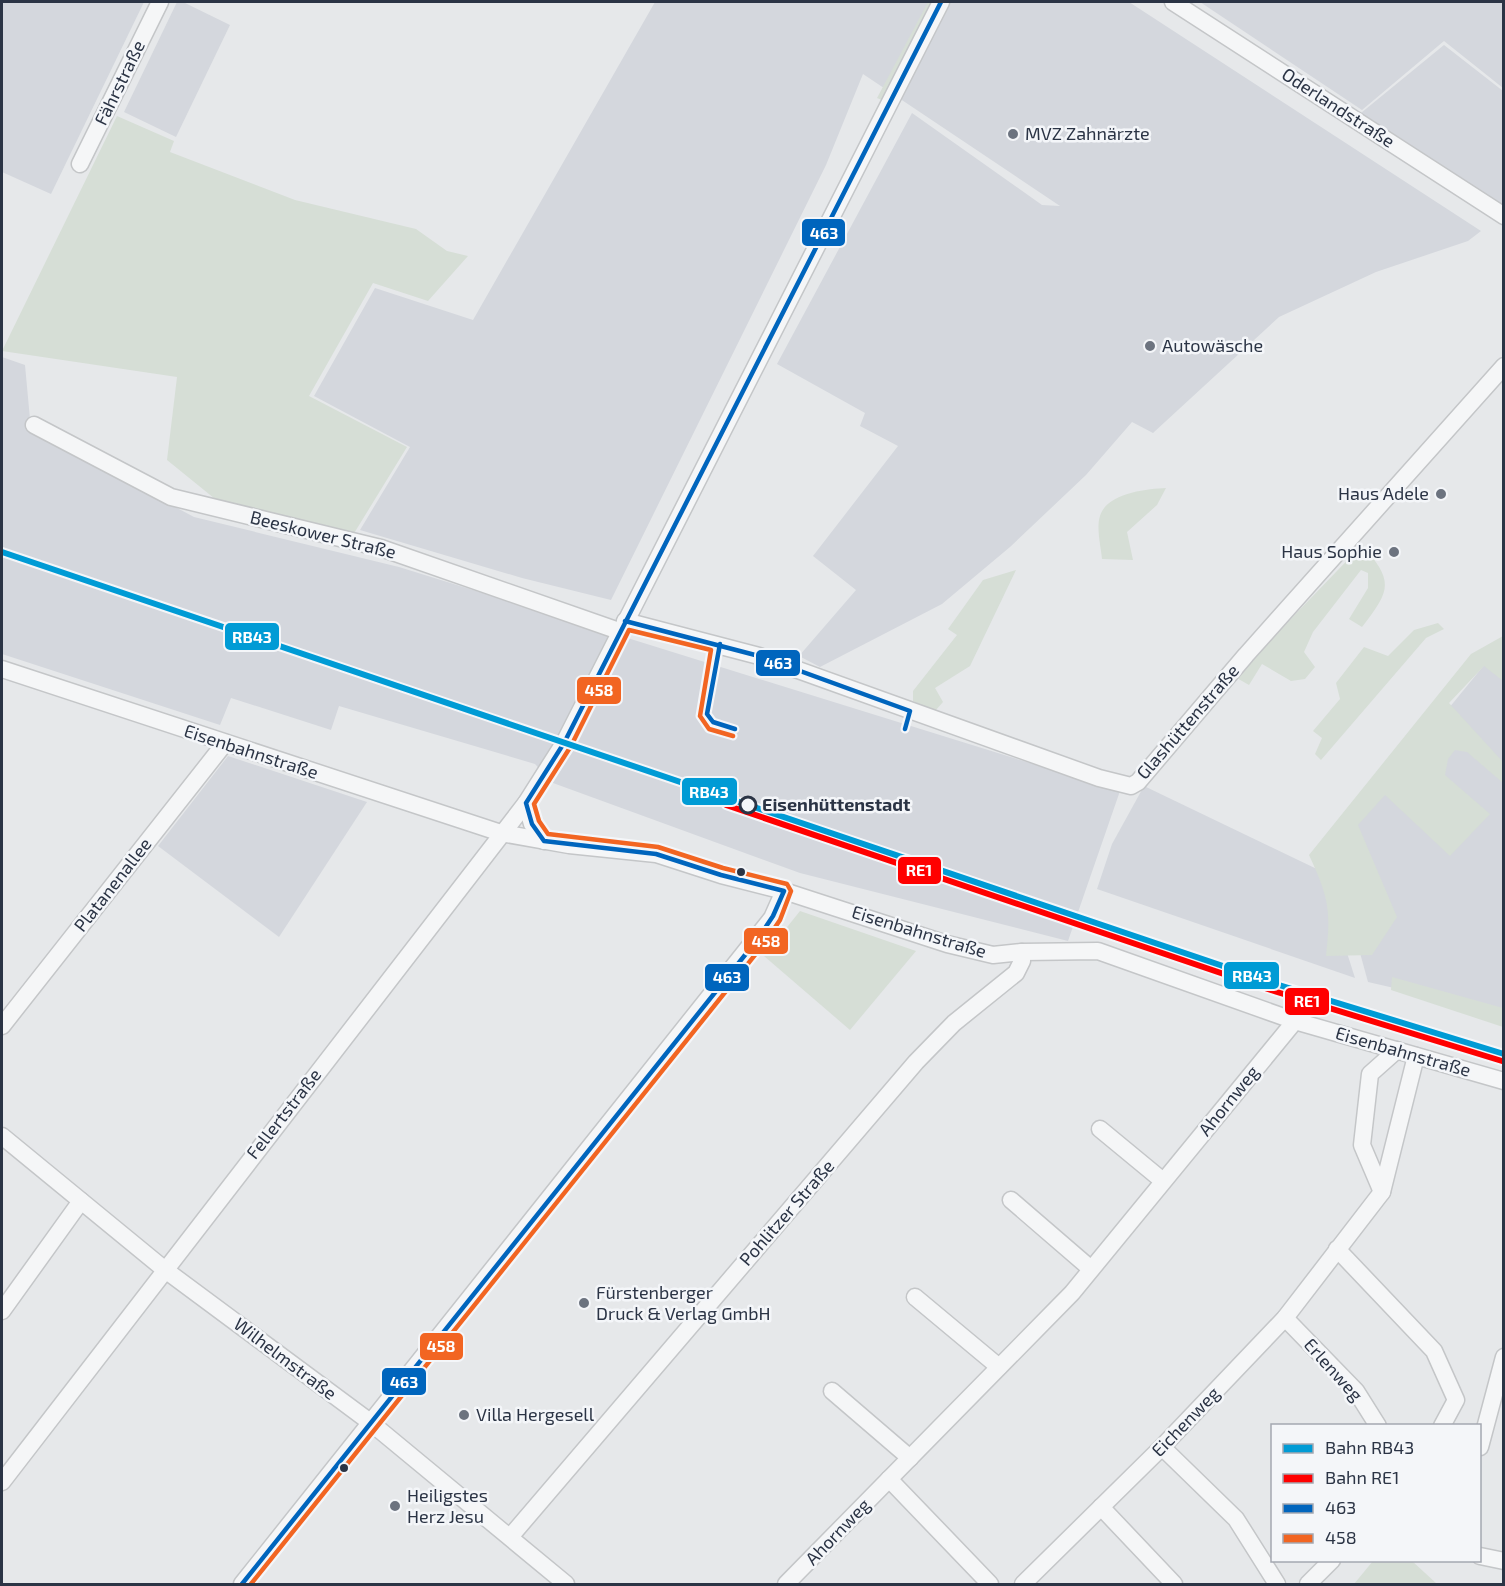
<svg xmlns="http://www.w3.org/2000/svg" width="1505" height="1586" font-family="'Exo 2',sans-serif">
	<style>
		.built { fill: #d4d7dd }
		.green { fill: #d6ded6 }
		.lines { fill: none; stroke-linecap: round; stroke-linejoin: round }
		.minor-casing { stroke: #c4c6c8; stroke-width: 19 }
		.minor { stroke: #f5f6f7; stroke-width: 16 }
		.bus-1-casing { stroke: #f4f6f9; stroke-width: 9 }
		.bus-2-casing { stroke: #f4f6f9; stroke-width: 9 }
		.bus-1 { stroke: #0065bd; stroke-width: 4.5 }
		.bus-2 { stroke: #f26522; stroke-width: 4.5 }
		.rail-1-casing { stroke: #f4f6f9; stroke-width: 10 }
		.rail-2-casing { stroke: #f4f6f9; stroke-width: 10 }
		.rail-1 { stroke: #009bd5; stroke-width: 6 }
		.rail-2 { stroke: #f00; stroke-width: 6 }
		.poi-dot { fill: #6c737f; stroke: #f4f6f9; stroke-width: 2 }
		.stop-dot { fill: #f4f6f9; stroke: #2b3445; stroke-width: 3 }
		.bus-dot { fill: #2b3445; stroke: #f4f6f9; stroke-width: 2 }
		.labels { text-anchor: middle; stroke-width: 5; stroke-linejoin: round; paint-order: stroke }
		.street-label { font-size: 18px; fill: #2b3445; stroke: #f4f6f9 }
		.poi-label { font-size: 18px; fill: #2b3445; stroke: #f4f6f9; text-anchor: start }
		.stop-label { font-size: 18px; font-weight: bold; fill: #2b3445; stroke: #f4f6f9; text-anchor: start }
		.line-badge { stroke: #f4f6f9; stroke-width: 2 }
		.badge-label { font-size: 16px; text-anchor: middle; font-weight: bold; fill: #fff }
	</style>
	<rect width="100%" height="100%" fill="#e6e8ea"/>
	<!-- built -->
	<g class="built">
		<polygon points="2,2 144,2 51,194 2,172"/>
		<polygon points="177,2 183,2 230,25 176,137 124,112"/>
		<polygon points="655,2 1129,2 1481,231 1468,241 1376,272 1279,317 1153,433 1132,422 1086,475 1010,547 942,604 820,667 799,656 856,590 813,556 898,446 860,426 865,413 777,364 912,113 1042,205 1060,206 863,74 826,165 611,600 522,578 360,530 410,447 314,396 375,288 473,320"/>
		<polygon points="1200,2 1503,2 1503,88 1444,41 1362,110"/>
		<polygon points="1444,45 1503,91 1503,207 1361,113"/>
		<polygon points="2,357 25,365 31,430 194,517 399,567 1120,791 1068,941 800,873 553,783 535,764 339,706 331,730 231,698 220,725 2,654"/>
		<polygon points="1503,642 1503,1013 1368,982 1332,851"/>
		<polygon points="228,756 367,802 279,937 158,846"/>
		<polygon points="1144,786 1321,871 1355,978 1097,889 1112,844"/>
	</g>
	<!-- green -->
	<g class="green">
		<polygon points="928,2 933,2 882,100 877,98"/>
		<polygon points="117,116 174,141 170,152 295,200 416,229 447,251 468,256 428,301 373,283 309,396 407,447 353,535 220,503 167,460 177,377 2,351"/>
		<path d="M1166 488 1157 505 1127 532 1133 560 1102 559C1101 547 1096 528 1100 516 1107 493 1146 489 1166 488Z"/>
		<path d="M1362 545C1394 581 1391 590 1362 627L1349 619 1368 588V573L1361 570 1313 632 1304 652 1315 667 1305 679 1291 681 1262 664 1249 685 1235 677Z"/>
		<polygon points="1016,570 970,666 935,688 943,702 935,711 913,701 913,691 957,635 948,629 983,580"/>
		<polygon points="1438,623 1444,629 1426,638 1321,760 1315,754 1322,738 1313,731 1340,699 1336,683 1364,647 1388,656 1414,630"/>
		<path d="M1503 636V681L1484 666 1449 703 1503 762V783L1467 752 1455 750 1448 759 1445 775 1490 814 1450 856 1385 795 1358 825 1397 917 1372 955 1326 956C1331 910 1329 898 1309 855L1471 654Z"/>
		<polygon points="800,911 916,951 850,1030 764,956"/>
		<polygon points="1392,977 1503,1008 1503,1027 1391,990"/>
		<polygon points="1373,1561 1412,1561 1437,1584 1354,1584"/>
	</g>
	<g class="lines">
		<defs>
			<g id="minor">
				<polyline points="1173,2 1504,216"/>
				<polyline points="80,164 160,2"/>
				<polyline points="34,425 171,497 381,548 619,631"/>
				<polyline points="625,621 759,656 1099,778 1131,786 1138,782 1246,655 1504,366"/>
				<polyline points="2,669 501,833 569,845 656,854 721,875 784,891 947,944 993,955 1022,952 1098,951 1295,1021 1504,1081"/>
				<polyline points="526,803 532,824 544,841"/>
				<polyline points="2,1026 225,743"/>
				<polyline points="1100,1129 1163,1181"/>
				<polyline points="2,1136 164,1269 370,1422 566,1584"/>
				<polyline points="1382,1192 1362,1145 1370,1074 1397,1050"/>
				<polyline points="1011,1200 1091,1269"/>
				<polyline points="1337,1249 1434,1351 1456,1400 1442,1426"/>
				<polyline points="915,1297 999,1367"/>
				<polyline points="2,1311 81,1201"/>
				<polyline points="1285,1318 1356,1391 1378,1426"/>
				<polyline points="832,1391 910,1458"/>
				<polyline points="1162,1447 1236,1519 1277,1584"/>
				<polyline points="1480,1447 1504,1357"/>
				<polyline points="889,1479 990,1584"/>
				<polyline points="2,1482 526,803 564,743 941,2"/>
				<polyline points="1101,1507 1174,1584"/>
				<polyline points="510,1537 916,1062 954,1023 1016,973 1022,961 1022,952"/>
				<polyline points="1480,1556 1504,1561"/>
				<polyline points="242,1584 772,918 784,891"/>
				<polyline points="786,1584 1072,1293 1295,1021"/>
				<polyline points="1023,1584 1162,1447 1285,1318 1382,1192 1416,1056"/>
				<polyline points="1308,1584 1332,1560"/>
			</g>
		</defs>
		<!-- minor casing -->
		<use href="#minor" class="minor-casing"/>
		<!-- minor -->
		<use href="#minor" class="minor"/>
		<defs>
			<g id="bus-1">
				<polyline points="625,621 759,656 910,711 905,729"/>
				<polyline points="720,644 707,714 713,722 735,729"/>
				<polyline points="242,1584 757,940 773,916 784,891 721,875 656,854 544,841 532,824 526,803 564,743 941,2"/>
			</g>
			<polyline id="bus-2" points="251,1584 763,945 780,920 791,891 787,884 723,868 658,847 548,834 539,821 534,804 571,746 629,630 711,650 700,716 709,729 733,736"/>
		</defs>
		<!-- bus-1 casing -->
		<use href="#bus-1" class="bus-1-casing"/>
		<!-- bus-2 casing -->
		<use href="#bus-2" class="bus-2-casing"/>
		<!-- bus-1 -->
		<use href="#bus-1" class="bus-1"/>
		<!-- bus-2 -->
		<use href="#bus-2" class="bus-2"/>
		<defs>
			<polyline id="rail-1" points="2,552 1279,985 1504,1054"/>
			<polyline id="rail-2" points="726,805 1277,992 1502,1061"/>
		</defs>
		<!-- rail-1 casing -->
		<use href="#rail-1" class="rail-1-casing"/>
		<!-- rail-2 casing -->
		<use href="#rail-2" class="rail-2-casing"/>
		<!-- rail-1 -->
		<use href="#rail-1" class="rail-1"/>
		<!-- rail-2 -->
		<use href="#rail-2" class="rail-2"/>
	</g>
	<!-- markers -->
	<g class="poi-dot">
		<circle cx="1013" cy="134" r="6"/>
		<circle cx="1150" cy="346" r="6"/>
		<circle cx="1441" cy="494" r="6"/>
		<circle cx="1394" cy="552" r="6"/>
		<circle cx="584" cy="1303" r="6"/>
		<circle cx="464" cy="1415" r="6"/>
		<circle cx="395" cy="1506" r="6"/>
	</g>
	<circle class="stop-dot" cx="748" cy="805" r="8"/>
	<g class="bus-dot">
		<circle cx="741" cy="872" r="5"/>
		<circle cx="344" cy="1468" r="5"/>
	</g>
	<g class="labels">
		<!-- street labels -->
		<g class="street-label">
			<text transform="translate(120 83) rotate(-64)" y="6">Fährstraße</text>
			<text transform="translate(1338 108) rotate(33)" y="6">Oderlandstraße</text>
			<text transform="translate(323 535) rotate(14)" y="6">Beeskower Straße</text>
			<text transform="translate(1188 722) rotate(-49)" y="6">Glashüttenstraße</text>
			<text transform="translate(251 752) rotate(18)" y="6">Eisenbahnstraße</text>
			<text transform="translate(113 885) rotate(-52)" y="6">Platanenallee</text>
			<text transform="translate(919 932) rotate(17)" y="6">Eisenbahnstraße</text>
			<text transform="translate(1403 1052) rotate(16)" y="6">Eisenbahnstraße</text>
			<text transform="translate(1229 1101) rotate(-51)" y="6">Ahornweg</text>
			<text transform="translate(284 1114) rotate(-52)" y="6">Fellertstraße</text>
			<text transform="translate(787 1213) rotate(-49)" y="6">Pohlitzer Straße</text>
			<text transform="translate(285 1359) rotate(37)" y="6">Wilhelmstraße</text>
			<text transform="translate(1333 1370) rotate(48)" y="6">Erlenweg</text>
			<text transform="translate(1186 1422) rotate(-46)" y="6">Eichenweg</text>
			<text transform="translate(838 1532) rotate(-46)" y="6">Ahornweg</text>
		</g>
		<!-- poi labels -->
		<g class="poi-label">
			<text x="1025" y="140">MVZ Zahnärzte</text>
			<text x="1162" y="352">Autowäsche</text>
			<text x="1429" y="500" text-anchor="end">Haus Adele</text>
			<text x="1382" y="558" text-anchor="end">Haus Sophie</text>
			<text x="596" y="1299">Fürstenberger<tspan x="596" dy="21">Druck &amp; Verlag GmbH</tspan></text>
			<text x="476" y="1421">Villa Hergesell</text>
			<text x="407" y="1502">Heiligstes<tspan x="407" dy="21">Herz Jesu</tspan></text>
		</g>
		<!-- stop labels -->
		<g class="stop-label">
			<text x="762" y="811">Eisenhüttenstadt</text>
		</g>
	</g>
	<g class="line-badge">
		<rect x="801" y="218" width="45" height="29" rx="6" fill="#0065bd"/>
		<rect x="224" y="622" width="56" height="29" rx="6" fill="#009bd5"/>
		<rect x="755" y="649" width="46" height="28" rx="6" fill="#0065bd"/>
		<rect x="576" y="676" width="46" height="29" rx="6" fill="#f26522"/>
		<rect x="681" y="777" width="57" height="29" rx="6" fill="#009bd5"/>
		<rect x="897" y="856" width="45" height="29" rx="6" fill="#f00"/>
		<rect x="743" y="927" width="46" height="28" rx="6" fill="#f26522"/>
		<rect x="1223" y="961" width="57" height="29" rx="6" fill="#009bd5"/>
		<rect x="704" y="963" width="46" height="29" rx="6" fill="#0065bd"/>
		<rect x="1284" y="987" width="46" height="29" rx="6" fill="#f00"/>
		<rect x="419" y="1332" width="45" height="29" rx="6" fill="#f26522"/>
		<rect x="381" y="1367" width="46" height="29" rx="6" fill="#0065bd"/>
	</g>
	<g class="badge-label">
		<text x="824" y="239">463</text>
		<text x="252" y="643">RB43</text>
		<text x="778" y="669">463</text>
		<text x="599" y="696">458</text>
		<text x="709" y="798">RB43</text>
		<text x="919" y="876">RE1</text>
		<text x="766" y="947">458</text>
		<text x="1252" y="982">RB43</text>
		<text x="727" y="983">463</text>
		<text x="1307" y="1007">RE1</text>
		<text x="441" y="1352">458</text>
		<text x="404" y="1388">463</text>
	</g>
	<!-- border -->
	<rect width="1505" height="1586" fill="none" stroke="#2b3445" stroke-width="6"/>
	<!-- legend -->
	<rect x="1271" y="1424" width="210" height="138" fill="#f4f6f9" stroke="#a4a8b1" stroke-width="1.5"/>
	<rect x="1283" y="1444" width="30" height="9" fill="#009bd5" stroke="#a4a8b1" stroke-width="1.5"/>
	<text x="1325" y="1454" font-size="18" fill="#2b3445">Bahn RB43</text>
	<rect x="1283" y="1474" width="30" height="9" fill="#ff0000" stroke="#a4a8b1" stroke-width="1.5"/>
	<text x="1325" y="1484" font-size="18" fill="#2b3445">Bahn RE1</text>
	<rect x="1283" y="1504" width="30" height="9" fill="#0065bd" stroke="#a4a8b1" stroke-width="1.5"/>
	<text x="1325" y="1514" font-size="18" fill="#2b3445">463</text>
	<rect x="1283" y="1534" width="30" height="9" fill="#f26522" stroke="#a4a8b1" stroke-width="1.5"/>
	<text x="1325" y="1544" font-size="18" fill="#2b3445">458</text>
</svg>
